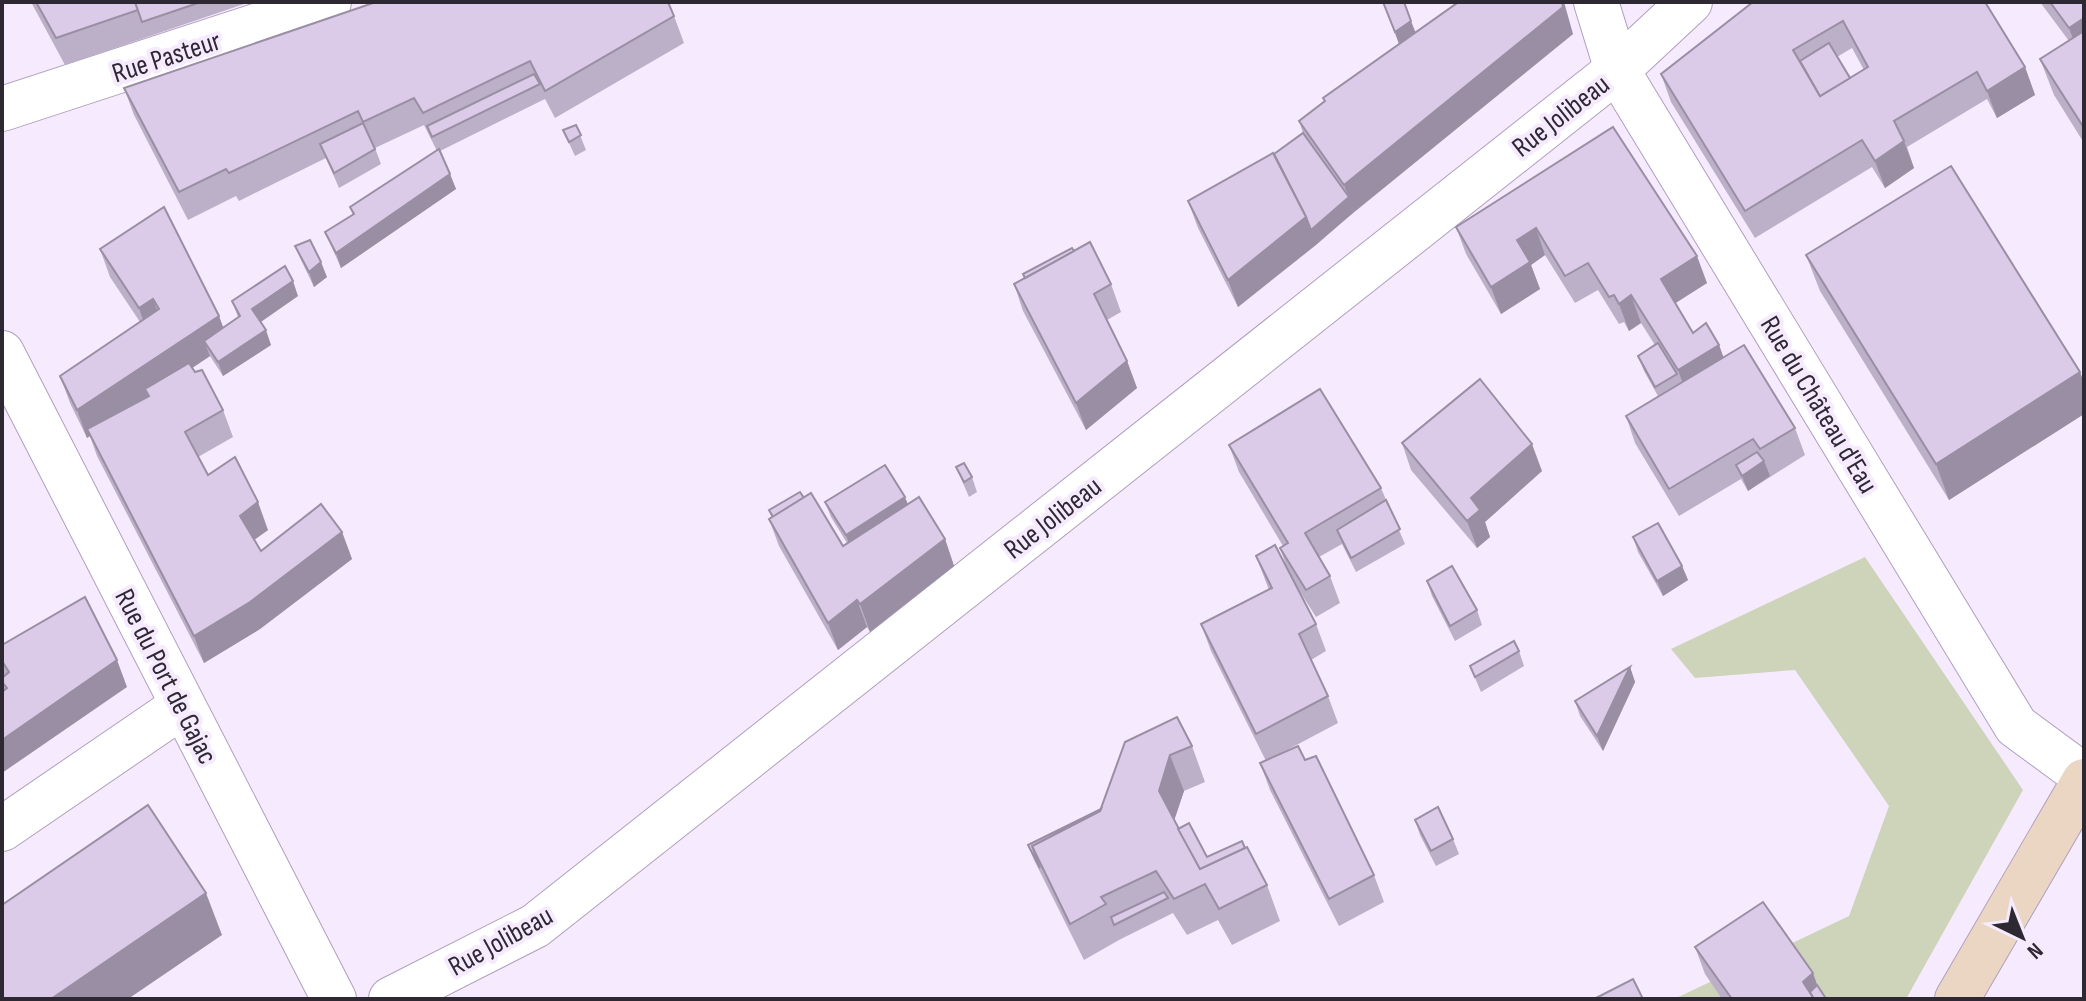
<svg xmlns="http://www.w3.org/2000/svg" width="2086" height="1001" font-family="'Sofia Sans Condensed',sans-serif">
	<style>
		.green { fill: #ced4b9 }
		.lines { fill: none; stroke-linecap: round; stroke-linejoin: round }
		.street-casing { stroke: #b09fbd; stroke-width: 46 }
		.secondary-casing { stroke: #b09fbd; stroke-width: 46 }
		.street { stroke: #fff; stroke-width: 44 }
		.secondary { stroke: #ebd6c4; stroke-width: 44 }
		.wall { fill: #bcafc8; fill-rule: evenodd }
		.shaded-wall { fill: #998ea3 }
		.building { fill: #dbcbe9; stroke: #998ea3; stroke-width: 2; fill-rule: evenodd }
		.labels { text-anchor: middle; stroke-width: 8; stroke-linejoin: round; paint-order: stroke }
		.street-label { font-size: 28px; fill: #2e2833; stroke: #f6ebfe }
	</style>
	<rect width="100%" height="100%" fill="#f6ebfe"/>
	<!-- green -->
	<polygon class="green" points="1865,557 2023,790 1906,999 1674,999 1849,916 1889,806 1795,670 1695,678 1671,649"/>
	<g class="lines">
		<defs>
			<g id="street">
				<polyline points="1596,2 1617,70 2016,726 2084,776"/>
				<polyline points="2,109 329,2"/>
				<polyline points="2,353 334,999"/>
				<polyline points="2,829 182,706"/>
				<polyline points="391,999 535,926 1617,70 1690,2"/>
			</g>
			<polyline id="secondary" points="1957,999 2084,781"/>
		</defs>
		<!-- street casing -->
		<use href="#street" class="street-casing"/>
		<!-- secondary casing -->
		<use href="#secondary" class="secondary-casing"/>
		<!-- street -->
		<use href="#street" class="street"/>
		<!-- secondary -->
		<use href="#secondary" class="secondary"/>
	</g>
	<!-- wall -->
	<g class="wall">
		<polygon points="31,2 250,2 65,65"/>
		<polygon points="1383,2 1415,32 1573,34 1238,307 1198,228 1188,201 1274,154 1303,133 1299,121 1399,44"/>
		<path d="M1753 2H1985L2025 67 2035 95 1997 118 1987 99 1907 147 1914 168 1885 188 1872 167 1755 238 1671 102 1661 74ZM1852 48 1864 70 1850 78 1837 57Z"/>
		<polygon points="2040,2 2084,2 2084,143 2054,95 2040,59 2069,41"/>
		<polygon points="674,16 684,43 555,118 545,99 440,151 456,189 341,268 325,232 353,215 350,207 437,151 424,125 375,148 381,164 339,188 326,158 239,201 236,196 188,220 134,115 124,88"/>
		<polygon points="576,125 586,150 575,156 563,130"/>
		<polygon points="1613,127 1707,283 1675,303 1693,333 1719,345 1723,357 1795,428 1805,455 1748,491 1741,479 1679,516 1635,443 1626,416 1658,396 1644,371 1638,356 1655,345 1641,323 1629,331 1624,322 1619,324 1598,290 1575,303 1545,255 1531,265 1540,289 1501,314 1466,254 1456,227"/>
		<polygon points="295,246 327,277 314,287 301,260"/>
		<polygon points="100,249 219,316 223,328 238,317 232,301 298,296 260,322 271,345 223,376 210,356 192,368 223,410 233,437 198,457 208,475 268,530 254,540 261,551 342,532 352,559 260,629 204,663 97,456 90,436 87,438 70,403 60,376 140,322 110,277"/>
		<polygon points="1074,251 1111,284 1121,312 1107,320 1127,361 1137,388 1086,430 1023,311 1014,284"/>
		<polygon points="1806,255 2080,372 2084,383 2084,414 1949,500 1820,291"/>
		<polygon points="1402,443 1542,471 1485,522 1490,537 1477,548 1411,470"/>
		<polygon points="1229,445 1381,488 1405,544 1356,572 1342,544 1319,557 1330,576 1340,603 1316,617 1297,587 1316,624 1326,651 1311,660 1328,696 1338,723 1270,759 1374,875 1384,902 1339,926 1270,790 1260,763 1266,761 1211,651 1201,624 1269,590 1256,556 1287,568 1280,548 1283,546 1239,472"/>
		<polygon points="956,467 972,477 977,492 969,497"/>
		<polygon points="825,502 908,504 945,539 954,566 870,632 867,627 838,650 779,546 769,519 772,517 769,510 843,546 847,543 831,517"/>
		<polygon points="1633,537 1682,566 1688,580 1663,596 1638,552"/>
		<polygon points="1427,581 1477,610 1482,625 1455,641 1432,596"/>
		<polygon points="2,645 127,687 4,691 2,686 2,678 4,676 2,670"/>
		<polygon points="1519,651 1524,666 1481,692 1470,666"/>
		<polygon points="1630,667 1635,682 1603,751 1580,716 1575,701"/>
		<polygon points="1125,742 1192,746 1205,782 1184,791 1174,820 1178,829 1207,857 1267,885 1280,921 1232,945 1218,920 1187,935 1173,913 1119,940 1084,960 1034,860 1028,845 1101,809"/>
		<polygon points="1415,820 1453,839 1459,854 1436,866 1420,835"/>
		<polygon points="1695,947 1813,973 1817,985 1826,999 1722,999 1705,974"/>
	</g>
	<!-- shaded-wall -->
	<g class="shaded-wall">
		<polygon points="1562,2 1564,2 1573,34 1354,212 1344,185"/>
		<polygon points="2084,18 2084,52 2079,55 2069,28"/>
		<polygon points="1411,21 1417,36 1400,47 1395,32"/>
		<polygon points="2025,67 2035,95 1997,118 1987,91"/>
		<polygon points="1904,141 1914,168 1885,188 1875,161"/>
		<polygon points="450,174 456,189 341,268 336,253"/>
		<polygon points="1349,197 1354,212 1316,245 1238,307 1228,280 1306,217"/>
		<polygon points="1536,228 1545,255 1531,265 1540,289 1501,314 1491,287 1517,240"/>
		<polygon points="1697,256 1707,283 1671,306 1661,279"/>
		<polygon points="321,262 327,277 314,287 309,272"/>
		<polygon points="293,281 298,296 258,324 252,309"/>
		<polygon points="1631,295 1641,323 1629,331 1619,304"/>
		<polygon points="153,299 163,326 148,335 139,308"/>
		<polygon points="219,316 229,343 204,341 210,356 149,397 145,389 148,397 87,429 90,436 87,438 77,410"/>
		<polygon points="266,330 271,345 223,376 218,362"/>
		<polygon points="1719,345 1729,372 1688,397 1678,370"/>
		<polygon points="1127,361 1137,388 1086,430 1076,403"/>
		<polygon points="2080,372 2084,383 2084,414 1949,500 1936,464"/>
		<polygon points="1532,444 1542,471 1485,522 1490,537 1477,548 1467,521 1471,498"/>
		<polygon points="1764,461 1770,476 1748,491 1742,476"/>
		<polygon points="905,497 911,512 851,550 846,535"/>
		<polygon points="258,502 268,530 250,543 240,516"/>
		<polygon points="342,532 352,559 260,629 204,663 194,636"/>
		<polygon points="945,539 954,566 870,632 860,604"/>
		<polygon points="1682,566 1688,580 1663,596 1657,581"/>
		<polygon points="857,600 867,627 838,650 828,623"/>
		<polygon points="117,660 127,687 2,773 2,740"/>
		<polygon points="1630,667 1635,682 1603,751 1597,736"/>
		<polygon points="1170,755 1184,791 1172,827 1159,791"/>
		<polygon points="206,893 222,935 128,999 51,999"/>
		<polygon points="1813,973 1822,999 1810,999 1803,982"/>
	</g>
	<!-- building -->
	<g class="building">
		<polygon points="36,2 135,2 138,10 56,38"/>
		<polygon points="135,2 201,2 142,22"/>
		<polygon points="376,2 668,2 674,16 545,91 530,61 423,113 414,98 363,122 358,111 229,173 226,169 179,192 124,88"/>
		<polygon points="1383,2 1404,2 1411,21 1395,32"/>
		<polygon points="1456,2 1562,2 1563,7 1344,185 1299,121 1325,101 1323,98 1457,3"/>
		<path d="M1753 2H1985L2025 67 1987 91 1977 72 1894 121 1904 141 1875 161 1862 140 1745 211 1661 74ZM1843 21 1868 67 1820 96 1793 50Z"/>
		<polygon points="2050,2 2084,2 2084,18 2069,28"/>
		<polygon points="2084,31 2084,128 2040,59"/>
		<polygon points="1829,43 1850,78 1820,96 1800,61"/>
		<polygon points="534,74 540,84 432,137 427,126"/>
		<polygon points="363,123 375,149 334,173 320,144"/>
		<polygon points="576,125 581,135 569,142 563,130"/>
		<polygon points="1613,127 1697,256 1661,279 1693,333 1706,323 1719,345 1678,370 1631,295 1619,304 1614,295 1609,297 1588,263 1565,276 1536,228 1517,240 1530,262 1491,287 1456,227"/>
		<polygon points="1303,133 1349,197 1311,230 1306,217 1274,154"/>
		<polygon points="439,149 450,174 336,253 325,232 354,214 350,207"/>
		<polygon points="1273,153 1306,217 1228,280 1188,201"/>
		<polygon points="1951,166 2080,372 1936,464 1806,255"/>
		<polygon points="164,207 219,316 77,410 60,376 159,309 153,299 139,308 100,249"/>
		<polygon points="310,240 321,262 309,272 295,246"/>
		<polygon points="1090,242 1111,284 1094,294 1127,361 1076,403 1014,284"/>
		<polygon points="1072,248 1074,251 1025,278 1023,274"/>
		<polygon points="285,266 293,281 252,309 266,330 218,362 204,341 240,316 232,301"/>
		<polygon points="1658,343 1677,374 1655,387 1638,356"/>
		<polygon points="1744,345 1795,428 1760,449 1753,439 1669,489 1626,416"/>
		<polygon points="189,363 195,372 202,370 223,410 185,432 208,475 235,457 258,502 240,516 261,551 321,504 342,532 250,602 194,636 87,429 149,396 145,389"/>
		<polygon points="1480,379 1532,444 1471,498 1480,510 1467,521 1402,443"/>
		<polygon points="1320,389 1381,488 1305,533 1330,576 1306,590 1280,548 1288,543 1229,445"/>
		<polygon points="1757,452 1764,461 1742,476 1736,465"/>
		<polygon points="964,463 972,477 964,482 956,467"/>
		<polygon points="885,465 905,497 846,535 825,502"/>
		<polygon points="800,492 804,498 773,517 769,510"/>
		<polygon points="811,493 843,546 919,497 945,539 860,604 857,600 828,623 769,519"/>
		<polygon points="1386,500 1400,529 1351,558 1337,530"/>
		<polygon points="1658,523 1682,566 1657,581 1633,537"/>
		<polygon points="1275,545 1316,624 1299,634 1328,696 1256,734 1201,624 1272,588 1256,556"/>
		<polygon points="1452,566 1477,610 1450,626 1427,581"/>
		<polygon points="85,597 117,660 2,740 2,692 7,688 2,682 2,678 9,672 2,661 2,645"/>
		<polygon points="1514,641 1519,651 1475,677 1470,666"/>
		<polygon points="1630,667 1624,679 1597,736 1575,701"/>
		<polygon points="1177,717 1192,746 1170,755 1159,791 1200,869 1247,847 1267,885 1219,909 1205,884 1174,899 1156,871 1101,897 1106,904 1070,924 1032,846 1100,811 1125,742"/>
		<polygon points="1298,746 1305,760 1316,756 1374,875 1329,899 1260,763"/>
		<polygon points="148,805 206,893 51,999 2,999 2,905"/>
		<polygon points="1438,807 1453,839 1431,851 1415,820"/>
		<polygon points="1101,809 1100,811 1032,846 1040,868 1028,845"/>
		<polygon points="1189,823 1207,857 1242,841 1245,848 1200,869 1178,829"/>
		<polygon points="1164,892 1168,898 1114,925 1111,917"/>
		<polygon points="1763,902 1813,973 1803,982 1814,999 1732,999 1695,947"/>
		<polygon points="1633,979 1643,999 1594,999"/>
		<polygon points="1817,985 1825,997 1823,999 1814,999 1810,992"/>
	</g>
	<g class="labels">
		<!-- street labels -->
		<g class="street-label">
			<text transform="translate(166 56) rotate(-18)" y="10">Rue Pasteur</text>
			<text transform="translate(1560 115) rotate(-38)" y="10">Rue Jolibeau</text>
			<text transform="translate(1820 404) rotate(59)" y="10">Rue du Château d'Eau</text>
			<text transform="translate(1052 517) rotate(-38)" y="10">Rue Jolibeau</text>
			<text transform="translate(167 676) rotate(63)" y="10">Rue du Port de Gajac</text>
			<text transform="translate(500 940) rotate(-29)" y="10">Rue Jolibeau</text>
		</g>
	</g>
	<!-- border -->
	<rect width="2086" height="1001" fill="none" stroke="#2e2833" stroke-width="8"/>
	<!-- north arrow -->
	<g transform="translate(2022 937) rotate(137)" stroke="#f6ebfe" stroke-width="6" paint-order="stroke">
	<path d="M0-6L14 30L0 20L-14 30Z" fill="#2e2833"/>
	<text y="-12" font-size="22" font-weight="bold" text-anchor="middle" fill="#2e2833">N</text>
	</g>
</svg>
